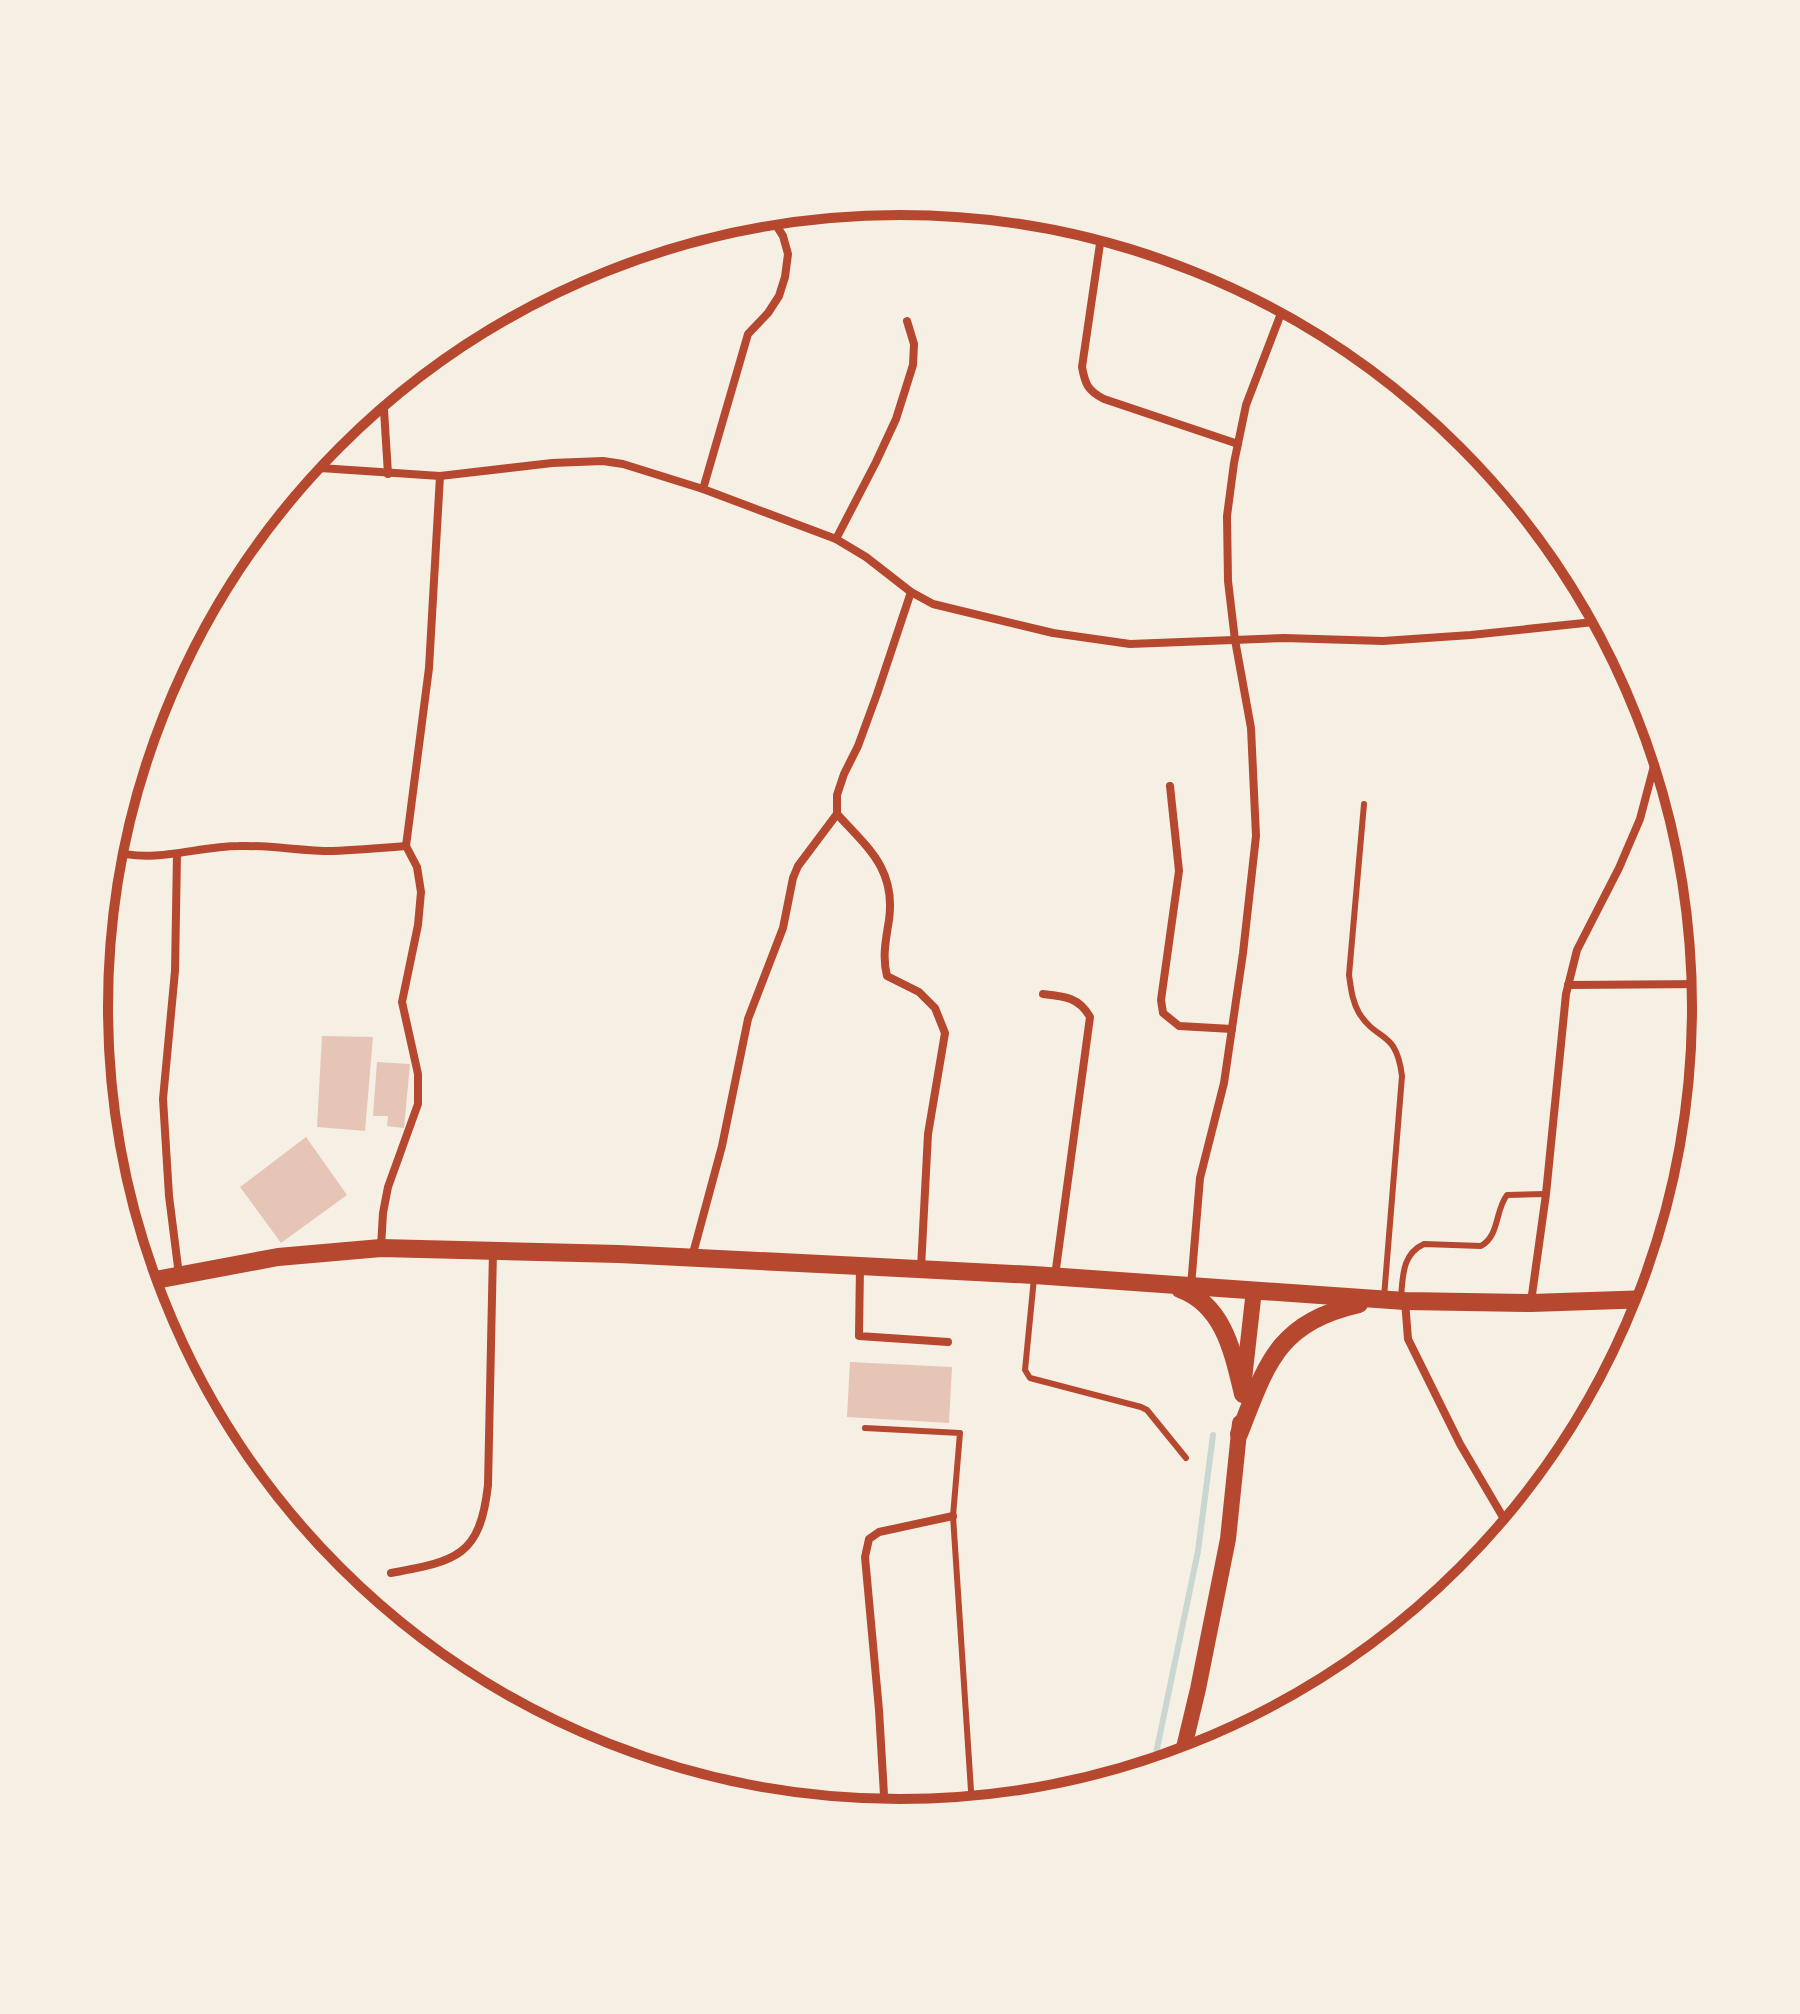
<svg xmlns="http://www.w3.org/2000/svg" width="1800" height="2014" font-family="'Noto Serif',serif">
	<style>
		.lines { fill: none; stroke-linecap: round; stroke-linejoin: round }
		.stream { stroke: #c9d6d2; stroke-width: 6 }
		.building { fill: #e6c5b7 }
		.service { stroke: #b5482f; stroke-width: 6 }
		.minor { stroke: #b5482f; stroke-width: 8 }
		.secondary { stroke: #b5482f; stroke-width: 16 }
		.primary { stroke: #b5482f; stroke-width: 18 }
		.rim { fill: none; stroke: #b5482f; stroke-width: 10 }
	</style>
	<rect width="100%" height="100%" fill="#f6efe4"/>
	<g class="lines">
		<!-- stream -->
		<polyline class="stream" points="1153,1768 1198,1551 1213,1435"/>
	</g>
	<!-- building -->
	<g class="building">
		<polygon points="322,1036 373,1037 365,1131 317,1127"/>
		<polygon points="377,1062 410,1064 404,1128 387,1126 388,1116 373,1116"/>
		<polygon points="306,1137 347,1195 281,1243 240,1187"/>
		<polygon points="850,1362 952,1367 949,1423 847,1417"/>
	</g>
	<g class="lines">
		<!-- service -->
		<g class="service">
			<path d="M1364 804 1349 975C1351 988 1352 1001 1359 1013 1378 1043 1396 1029 1402 1076L1384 1297"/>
			<polyline points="1034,1278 1025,1370 1030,1378 1141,1407 1147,1410 1186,1458"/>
			<path d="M1401 1297C1403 1276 1402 1254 1424 1244L1481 1246C1500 1235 1495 1210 1507 1195L1546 1194"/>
			<polyline points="865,1428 960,1433 953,1516 972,1806"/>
		</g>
		<!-- minor -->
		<g class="minor">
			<path d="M1102 230 1082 367C1085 384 1088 391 1104 399L1238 444"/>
			<polyline points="383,394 388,474"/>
			<polyline points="305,467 440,476 552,463 603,461 623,464 703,489 836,539 866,557 911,592 933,604 1053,633 1130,644 1284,638 1383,641 1471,635 1603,621"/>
			<polyline points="703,489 748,334 768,313 779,296 785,277 788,254 783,236 769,214"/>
			<polyline points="836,539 876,462 896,419 913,365 914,344 907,321"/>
			<polyline points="1170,786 1179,871 1161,1000 1163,1013 1179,1026 1232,1029"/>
			<path d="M837 814C868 848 896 869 889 920 886 939 882 957 887 976L919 992 935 1008 945 1033 928 1134 921 1268"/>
			<path d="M110 850C152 865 196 846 239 846 270 845 301 851 332 851 357 850 382 848 406 846"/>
			<polyline points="177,854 175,971 163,1099 169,1196 179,1275"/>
			<polyline points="1568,985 1704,984"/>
			<path d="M1043 994C1063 996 1079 997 1090 1017L1055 1276"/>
			<polyline points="381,1247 383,1213 388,1187 418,1104 418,1074 402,1002 418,925 421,892 417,867 406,846 429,668 440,476"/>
			<polyline points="692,1257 722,1146 748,1019 783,928 793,878 798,866 837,814 837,795 844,774 858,746 877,694 911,592"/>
			<polyline points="860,1266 859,1336 948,1342"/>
			<polyline points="1191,1286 1200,1178 1224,1083 1243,953 1256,836 1251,728 1235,640 1228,581 1227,516 1234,463 1246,405 1285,303"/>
			<polyline points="1405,1301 1408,1339 1460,1444 1510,1529"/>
			<polyline points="1531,1302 1546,1194 1566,994 1577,950 1619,868 1640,819 1659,747"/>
			<path d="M391 1573C456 1561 480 1557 488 1485L493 1251"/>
			<polyline points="885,1812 879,1710 865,1557 869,1539 879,1532 953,1516"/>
		</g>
		<!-- secondary -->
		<g class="secondary">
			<polyline points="1243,1388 1254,1290"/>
			<polyline points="1181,1760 1198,1689 1228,1539 1240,1423"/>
		</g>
		<!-- primary -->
		<g class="primary">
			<polyline points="145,1282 278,1257 381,1248 619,1254 860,1266 1034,1275 1405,1301 1531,1303 1650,1299"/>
			<path d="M1180 1289C1224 1305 1233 1353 1243 1394"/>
			<path d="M1239 1434C1267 1363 1277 1323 1359 1304"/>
		</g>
	</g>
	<!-- crop -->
	<path d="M0 0H1800V2014H0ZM108 1007a792 792 0 1 1 1584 0a792 792 0 1 1-1584 0Z" fill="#f6efe4" fill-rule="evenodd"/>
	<path class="rim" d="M108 1007a792 792 0 1 1 1584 0a792 792 0 1 1-1584 0Z"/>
</svg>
